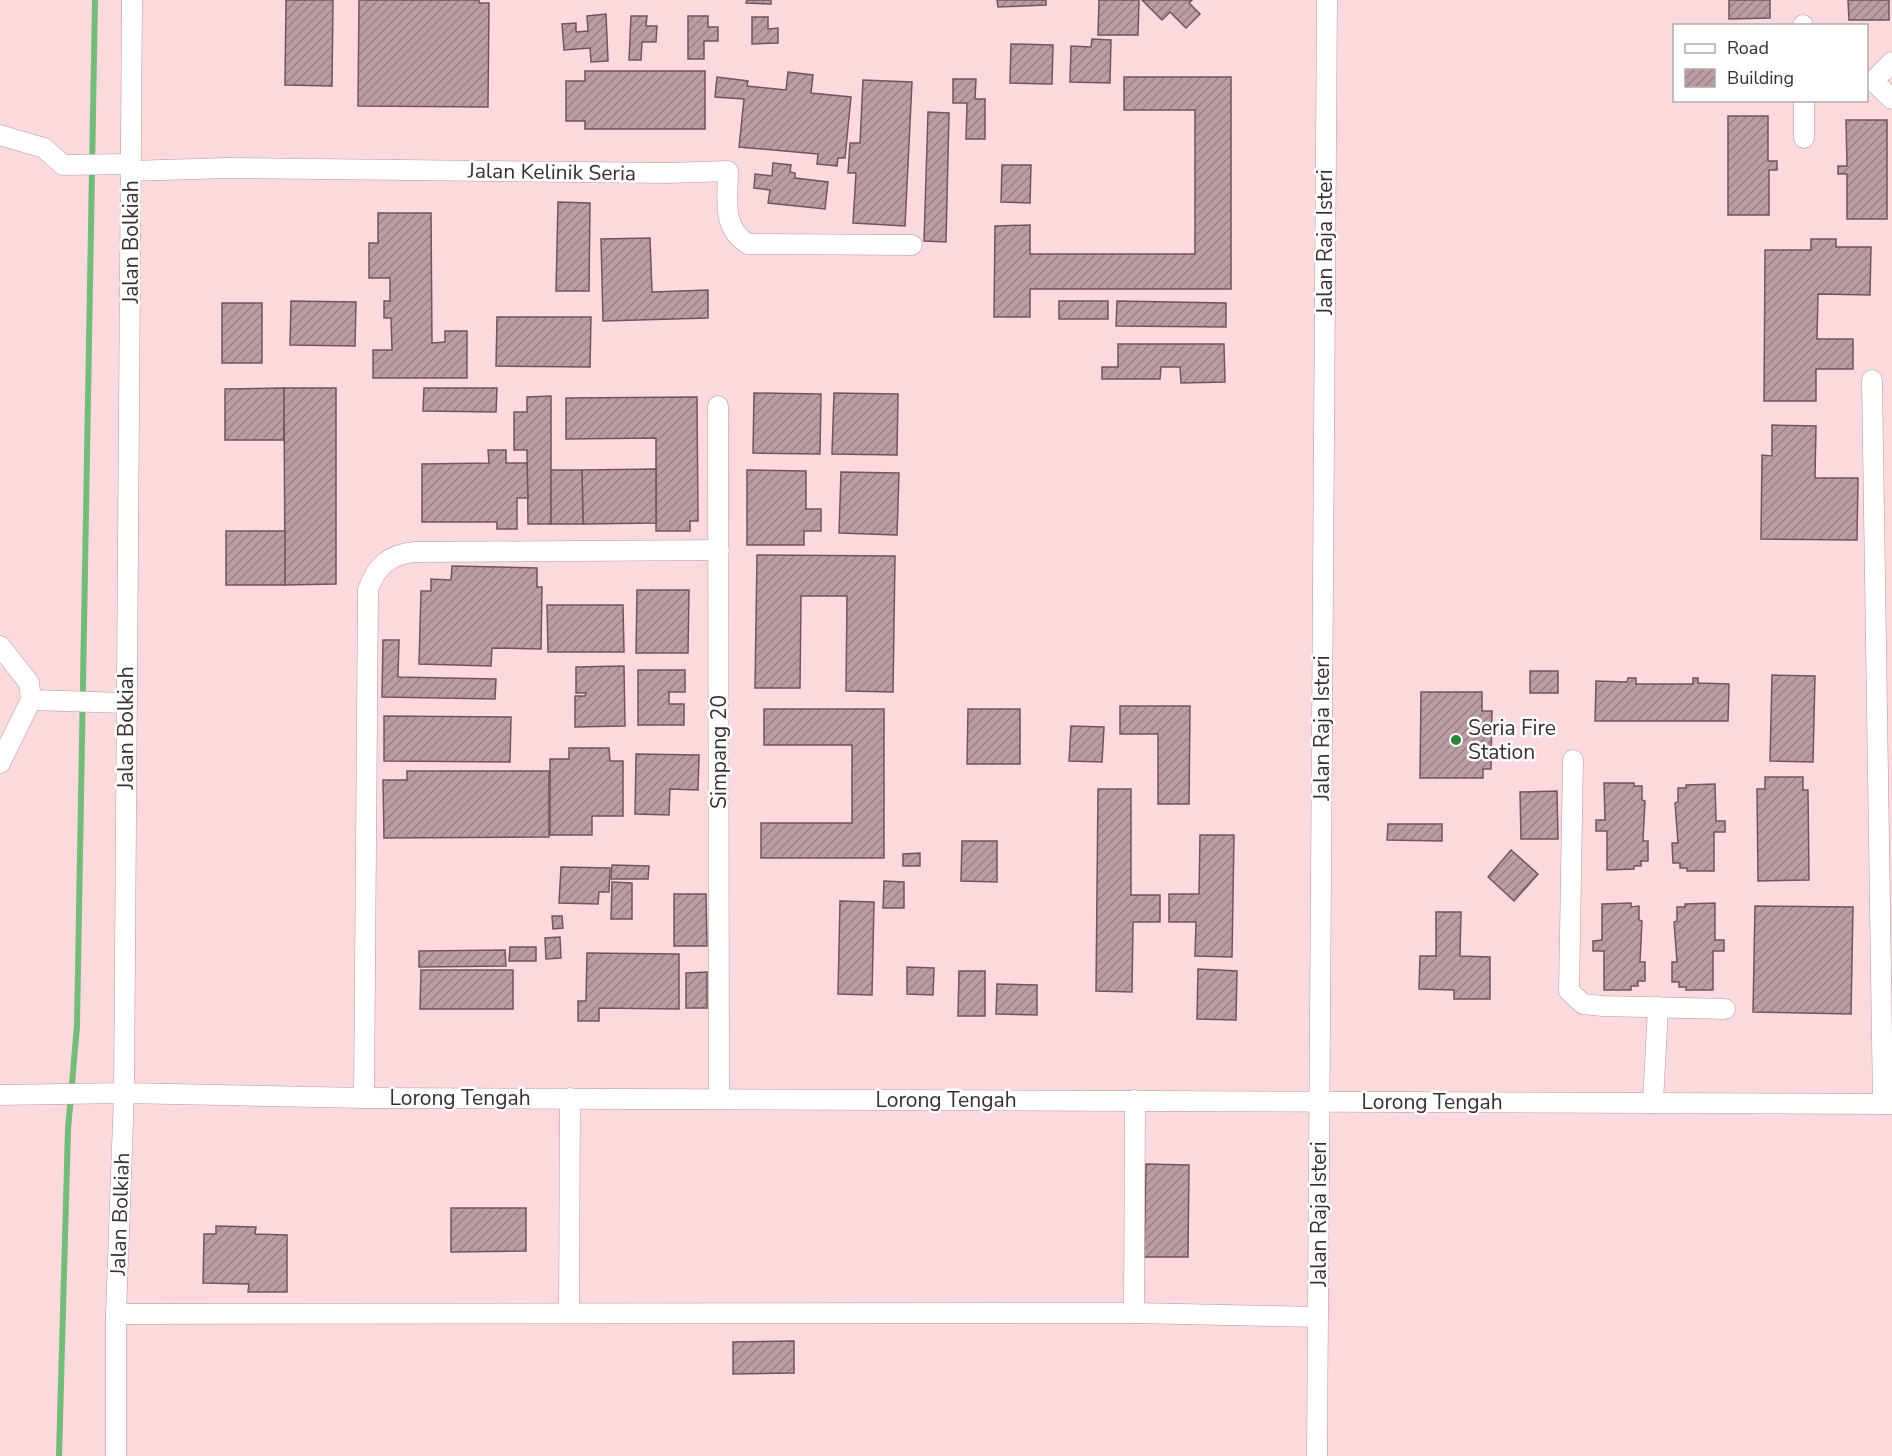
<svg xmlns="http://www.w3.org/2000/svg" width="1892" height="1456" font-family="'Nunito Sans',sans-serif">
	<style>
		.lines { fill: none; stroke-linecap: round; stroke-linejoin: round }
		.stream { stroke: #75bc7b; stroke-width: 6 }
		.building { fill: url(#building-hatch); stroke: #72565a; stroke-width: 1.5 }
		.minor-casing { stroke: #b6979b; stroke-width: 21 }
		.minor { stroke: #fff; stroke-width: 20 }
		.poi-dot { fill: #268537; stroke: #fff; stroke-width: 2 }
		.labels { text-anchor: middle; stroke-width: 5; stroke-linejoin: round; paint-order: stroke }
		.street-label { font-size: 21px; fill: #3a2e2f; stroke: #fff }
		.poi-label { font-size: 21px; fill: #3a2e2f; stroke: #fff; text-anchor: start }
	</style>
	<defs>
		<pattern id="building-hatch" width="6" height="6" patternUnits="userSpaceOnUse" patternTransform="scale(1.5)"><rect width="6" height="6" fill="#bc9da0"/><path d="M-1 1l2-2M0 6l6-6M5 7l2-2" fill="none" stroke="#9a8083"/></pattern>
	</defs>
	<rect width="100%" height="100%" fill="#fbdade"/>
	<g class="lines">
		<!-- stream -->
		<polyline class="stream" points="59,1456 68,1129 77,1026 95,0"/>
	</g>
	<!-- building -->
	<g class="building">
		<polygon points="286,0 333,0 332,86 285,85"/>
		<polygon points="359,0 479,0 479,3 489,3 488,107 358,106"/>
		<polygon points="747,0 771,0 771,4 746,3"/>
		<polygon points="997,0 1046,0 1046,5 998,7"/>
		<polygon points="1099,0 1139,0 1138,35 1098,35"/>
		<polygon points="1142,0 1192,0 1189,3 1200,14 1186,28 1170,12 1162,20"/>
		<polygon points="1729,0 1770,0 1770,18 1729,19"/>
		<polygon points="1848,0 1889,0 1889,20 1849,20"/>
		<polygon points="606,14 608,61 591,62 590,48 564,50 562,24 576,23 576,32 588,31 587,16"/>
		<polygon points="631,16 647,16 646,26 657,26 656,42 642,42 641,60 629,60"/>
		<polygon points="688,16 708,16 708,27 718,27 718,41 704,41 704,59 688,59"/>
		<polygon points="752,17 768,17 768,29 778,28 778,43 752,44"/>
		<polygon points="1092,39 1111,40 1110,83 1070,82 1071,46 1091,47"/>
		<polygon points="1011,44 1053,45 1052,84 1010,83"/>
		<polygon points="585,71 705,71 705,129 585,129 585,121 566,121 566,81 585,81"/>
		<polygon points="788,72 813,75 811,93 851,97 845,158 838,158 837,166 817,164 818,154 739,147 744,99 715,97 717,77 748,81 747,86 786,90"/>
		<polygon points="1124,77 1231,77 1231,289 1030,289 1030,317 994,317 995,226 1030,225 1030,254 1195,254 1195,110 1124,110"/>
		<polygon points="953,79 976,79 975,99 985,99 985,139 966,139 967,103 953,103"/>
		<polygon points="863,80 912,82 905,226 853,223 856,173 848,173 850,143 860,143"/>
		<polygon points="928,112 949,113 946,242 924,241"/>
		<polygon points="1728,116 1768,116 1768,161 1777,161 1777,170 1769,170 1769,215 1728,215"/>
		<polygon points="1846,120 1887,120 1887,219 1847,219 1847,174 1838,174 1838,166 1847,166"/>
		<polygon points="773,163 791,165 790,172 795,173 795,178 828,182 825,209 768,203 770,190 754,188 755,174 772,176"/>
		<polygon points="1002,165 1031,165 1030,203 1001,202"/>
		<polygon points="558,202 590,203 589,291 556,291"/>
		<polygon points="378,213 431,213 432,343 445,342 445,331 467,331 467,378 373,378 373,350 392,350 391,318 384,318 384,301 390,301 390,278 369,278 369,243 378,243"/>
		<polygon points="650,238 652,292 708,290 708,318 603,321 601,239"/>
		<polygon points="1811,239 1836,239 1836,247 1871,247 1870,295 1818,294 1817,339 1853,339 1853,369 1816,369 1816,401 1764,401 1765,250 1811,250"/>
		<polygon points="291,301 356,302 355,346 290,345"/>
		<rect x="1059" y="301" width="49" height="18"/>
		<polygon points="1117,301 1226,303 1226,327 1116,326"/>
		<rect x="222" y="303" width="40" height="60"/>
		<polygon points="497,317 591,317 590,367 496,366"/>
		<polygon points="1118,344 1224,344 1225,382 1181,383 1180,367 1161,367 1160,379 1102,379 1102,367 1118,367"/>
		<polygon points="284,388 284,440 225,440 225,389"/>
		<polygon points="284,388 336,388 336,584 285,585"/>
		<polygon points="424,388 497,388 496,412 423,411"/>
		<polygon points="754,393 821,394 820,454 753,453"/>
		<polygon points="834,393 898,394 897,455 832,454"/>
		<polygon points="551,396 551,524 528,524 527,450 514,450 514,412 527,412 527,397"/>
		<polygon points="697,397 698,521 690,521 690,531 656,531 656,438 566,439 566,398"/>
		<polygon points="1772,425 1816,426 1815,478 1858,478 1857,540 1761,539 1762,455 1772,456"/>
		<polygon points="488,450 506,450 506,463 527,463 528,498 517,498 517,529 497,529 497,522 422,522 422,464 489,463"/>
		<polygon points="656,469 656,523 583,524 582,470"/>
		<polygon points="551,470 582,470 583,524 551,524"/>
		<polygon points="747,470 806,471 806,509 821,509 821,531 804,531 804,545 747,545"/>
		<polygon points="841,472 899,473 897,535 839,533"/>
		<rect x="226" y="531" width="59" height="54"/>
		<polygon points="757,555 895,556 893,692 846,691 847,596 801,596 800,688 755,688"/>
		<polygon points="452,566 537,568 537,587 542,587 541,649 492,648 491,666 419,664 421,591 431,591 431,579 451,580"/>
		<polygon points="637,590 689,590 688,653 636,653"/>
		<polygon points="547,605 623,605 624,652 548,652"/>
		<polygon points="383,640 399,640 398,677 496,679 495,699 382,697"/>
		<polygon points="624,666 625,726 575,727 575,696 585,696 586,693 576,693 576,667"/>
		<polygon points="638,670 685,670 685,692 669,692 669,704 684,704 684,725 638,725"/>
		<rect x="1530" y="671" width="28" height="22"/>
		<polygon points="1772,675 1815,676 1813,762 1770,761"/>
		<polygon points="1628,678 1636,678 1636,684 1693,684 1693,678 1698,678 1698,683 1729,684 1728,721 1595,721 1596,681 1627,682"/>
		<polygon points="1421,692 1482,692 1482,711 1492,711 1491,769 1483,769 1483,778 1420,778"/>
		<polygon points="1120,706 1190,706 1189,804 1158,804 1158,734 1120,734"/>
		<polygon points="764,709 884,709 884,858 761,858 761,823 852,823 852,745 764,745"/>
		<polygon points="968,709 1020,709 1020,764 967,764"/>
		<polygon points="384,716 511,717 510,762 384,761"/>
		<polygon points="1071,726 1104,727 1102,762 1069,761"/>
		<polygon points="569,748 609,748 610,761 623,761 623,816 592,816 592,835 550,835 550,759 569,759"/>
		<polygon points="636,754 699,755 698,790 670,789 669,815 635,814"/>
		<polygon points="407,771 549,771 549,837 384,838 383,780 407,780"/>
		<polygon points="1765,777 1803,777 1803,790 1808,790 1809,880 1758,881 1757,789 1765,789"/>
		<polygon points="1604,783 1634,783 1634,786 1642,786 1642,800 1645,801 1643,841 1648,841 1648,861 1641,861 1641,866 1634,866 1634,869 1607,870 1607,831 1596,831 1596,820 1605,820"/>
		<polygon points="1715,784 1716,821 1725,821 1725,832 1714,832 1714,871 1687,871 1687,868 1680,868 1680,863 1673,863 1672,843 1678,843 1675,803 1678,802 1678,788 1686,788 1686,785"/>
		<polygon points="1098,789 1131,789 1131,895 1160,895 1160,922 1133,922 1132,992 1096,991"/>
		<polygon points="1557,791 1558,839 1521,839 1520,792"/>
		<polygon points="1388,824 1442,824 1442,841 1387,840"/>
		<polygon points="1200,835 1234,835 1232,957 1195,956 1196,922 1169,922 1169,894 1199,894"/>
		<polygon points="962,841 997,841 997,882 961,881"/>
		<polygon points="1511,850 1538,874 1514,901 1488,877"/>
		<polygon points="920,853 920,866 903,866 903,854"/>
		<polygon points="612,865 649,866 648,879 611,879"/>
		<polygon points="561,867 610,868 609,892 599,892 598,904 559,903"/>
		<polygon points="884,881 904,882 904,908 883,908"/>
		<polygon points="612,882 632,883 632,919 611,919"/>
		<polygon points="674,894 706,894 707,946 674,946"/>
		<polygon points="840,901 874,902 872,995 838,994"/>
		<polygon points="1631,903 1631,907 1639,906 1639,920 1642,921 1640,962 1645,962 1645,981 1638,981 1638,986 1631,986 1631,990 1604,990 1604,951 1593,951 1593,941 1602,940 1602,904"/>
		<polygon points="1715,903 1715,940 1724,940 1724,951 1713,951 1713,990 1686,990 1686,987 1679,987 1679,982 1672,982 1672,962 1677,962 1674,922 1677,921 1677,907 1685,907 1685,904"/>
		<polygon points="1755,906 1853,907 1851,1014 1753,1012"/>
		<polygon points="1436,912 1461,912 1460,956 1490,957 1490,999 1454,999 1454,990 1419,989 1420,956 1436,956"/>
		<polygon points="552,916 562,916 563,928 553,929"/>
		<polygon points="560,937 561,958 546,959 545,938"/>
		<polygon points="510,947 536,947 536,961 509,961"/>
		<polygon points="505,950 506,966 419,967 419,951"/>
		<polygon points="587,953 679,954 679,1009 599,1008 599,1021 578,1021 578,1001 586,1001"/>
		<polygon points="907,967 934,968 933,995 907,994"/>
		<polygon points="1198,969 1237,971 1236,1020 1197,1019"/>
		<polygon points="421,970 513,970 513,1009 420,1009"/>
		<polygon points="959,971 985,971 985,1016 958,1016"/>
		<polygon points="707,972 707,1008 686,1008 686,973"/>
		<polygon points="997,984 1037,985 1037,1015 996,1014"/>
		<polygon points="1146,1164 1189,1165 1188,1257 1144,1257"/>
		<polygon points="451,1208 526,1208 526,1251 451,1252"/>
		<polygon points="216,1226 256,1227 255,1234 287,1235 287,1292 248,1292 249,1284 203,1283 204,1234 216,1234"/>
		<polygon points="794,1341 794,1373 733,1374 733,1342"/>
	</g>
	<g class="lines">
		<defs>
			<g id="minor">
				<polyline points="1803,25 1803,26"/>
				<polyline points="1892,62 1873,81 1892,99"/>
				<polyline points="0,135 44,148 63,165 130,164"/>
				<polyline points="1804,138 1804,100"/>
				<path d="M130 171 227 168 669 173 728 171C728 200 721 227 748 244L912 245"/>
				<polyline points="1872,380 1883,1104"/>
				<polyline points="718,406 719,1099"/>
				<polyline points="0,646 29,683 31,700 0,763"/>
				<polyline points="31,700 126,703"/>
				<polyline points="1573,760 1569,991 1583,1004 1603,1006 1725,1009"/>
				<polyline points="0,1095 124,1093 364,1098 1892,1104"/>
				<path d="M364 1098 368 590C376 566 390 554 415 552L719 550"/>
				<polyline points="1653,1103 1658,1007"/>
				<polyline points="569,1313 570,1098"/>
				<polyline points="1134,1313 1135,1100"/>
				<polyline points="116,1314 1134,1313 1318,1317"/>
				<polyline points="116,1456 116,1314 124,1093 132,0"/>
				<polyline points="1317,1456 1327,0"/>
			</g>
		</defs>
		<!-- minor casing -->
		<use href="#minor" class="minor-casing"/>
		<!-- minor -->
		<use href="#minor" class="minor"/>
	</g>
	<!-- markers -->
	<circle class="poi-dot" cx="1456" cy="740" r="6"/>
	<g class="labels">
		<!-- street labels -->
		<g class="street-label">
			<text transform="translate(552 172) rotate(1)" y="7">Jalan Kelinik Seria</text>
			<text transform="translate(131 242) rotate(-90)" y="7">Jalan Bolkiah</text>
			<text transform="translate(1325 242) rotate(-90)" y="7">Jalan Raja Isteri</text>
			<text transform="translate(126 728) rotate(-90)" y="7">Jalan Bolkiah</text>
			<text transform="translate(1322 728) rotate(-90)" y="7">Jalan Raja Isteri</text>
			<text transform="translate(719 752) rotate(-90)" y="7">Simpang 20</text>
			<text x="460" y="1105">Lorong Tengah</text>
			<text x="946" y="1107">Lorong Tengah</text>
			<text x="1432" y="1109">Lorong Tengah</text>
			<text transform="translate(120 1214) rotate(-88)" y="7">Jalan Bolkiah</text>
			<text transform="translate(1319 1214) rotate(-90)" y="7">Jalan Raja Isteri</text>
		</g>
		<!-- poi labels -->
		<g class="poi-label">
			<text x="1468" y="735">Seria Fire<tspan x="1468" dy="24">Station</tspan></text>
		</g>
	</g>
	<!-- legend -->
	<rect x="1673" y="24" width="195" height="78" fill="#ffffff" stroke="#b0abac" stroke-width="1.5"/>
	<rect x="1685" y="44" width="30" height="9" fill="#ffffff" stroke="#b0abac" stroke-width="1.5"/>
	<text x="1727" y="54" font-size="18" fill="#3a2e2f">Road</text>
	<rect x="1685" y="69" width="30" height="18" fill="url(#building-hatch)" stroke="#b0abac" stroke-width="1.5"/>
	<text x="1727" y="84" font-size="18" fill="#3a2e2f">Building</text>
</svg>
